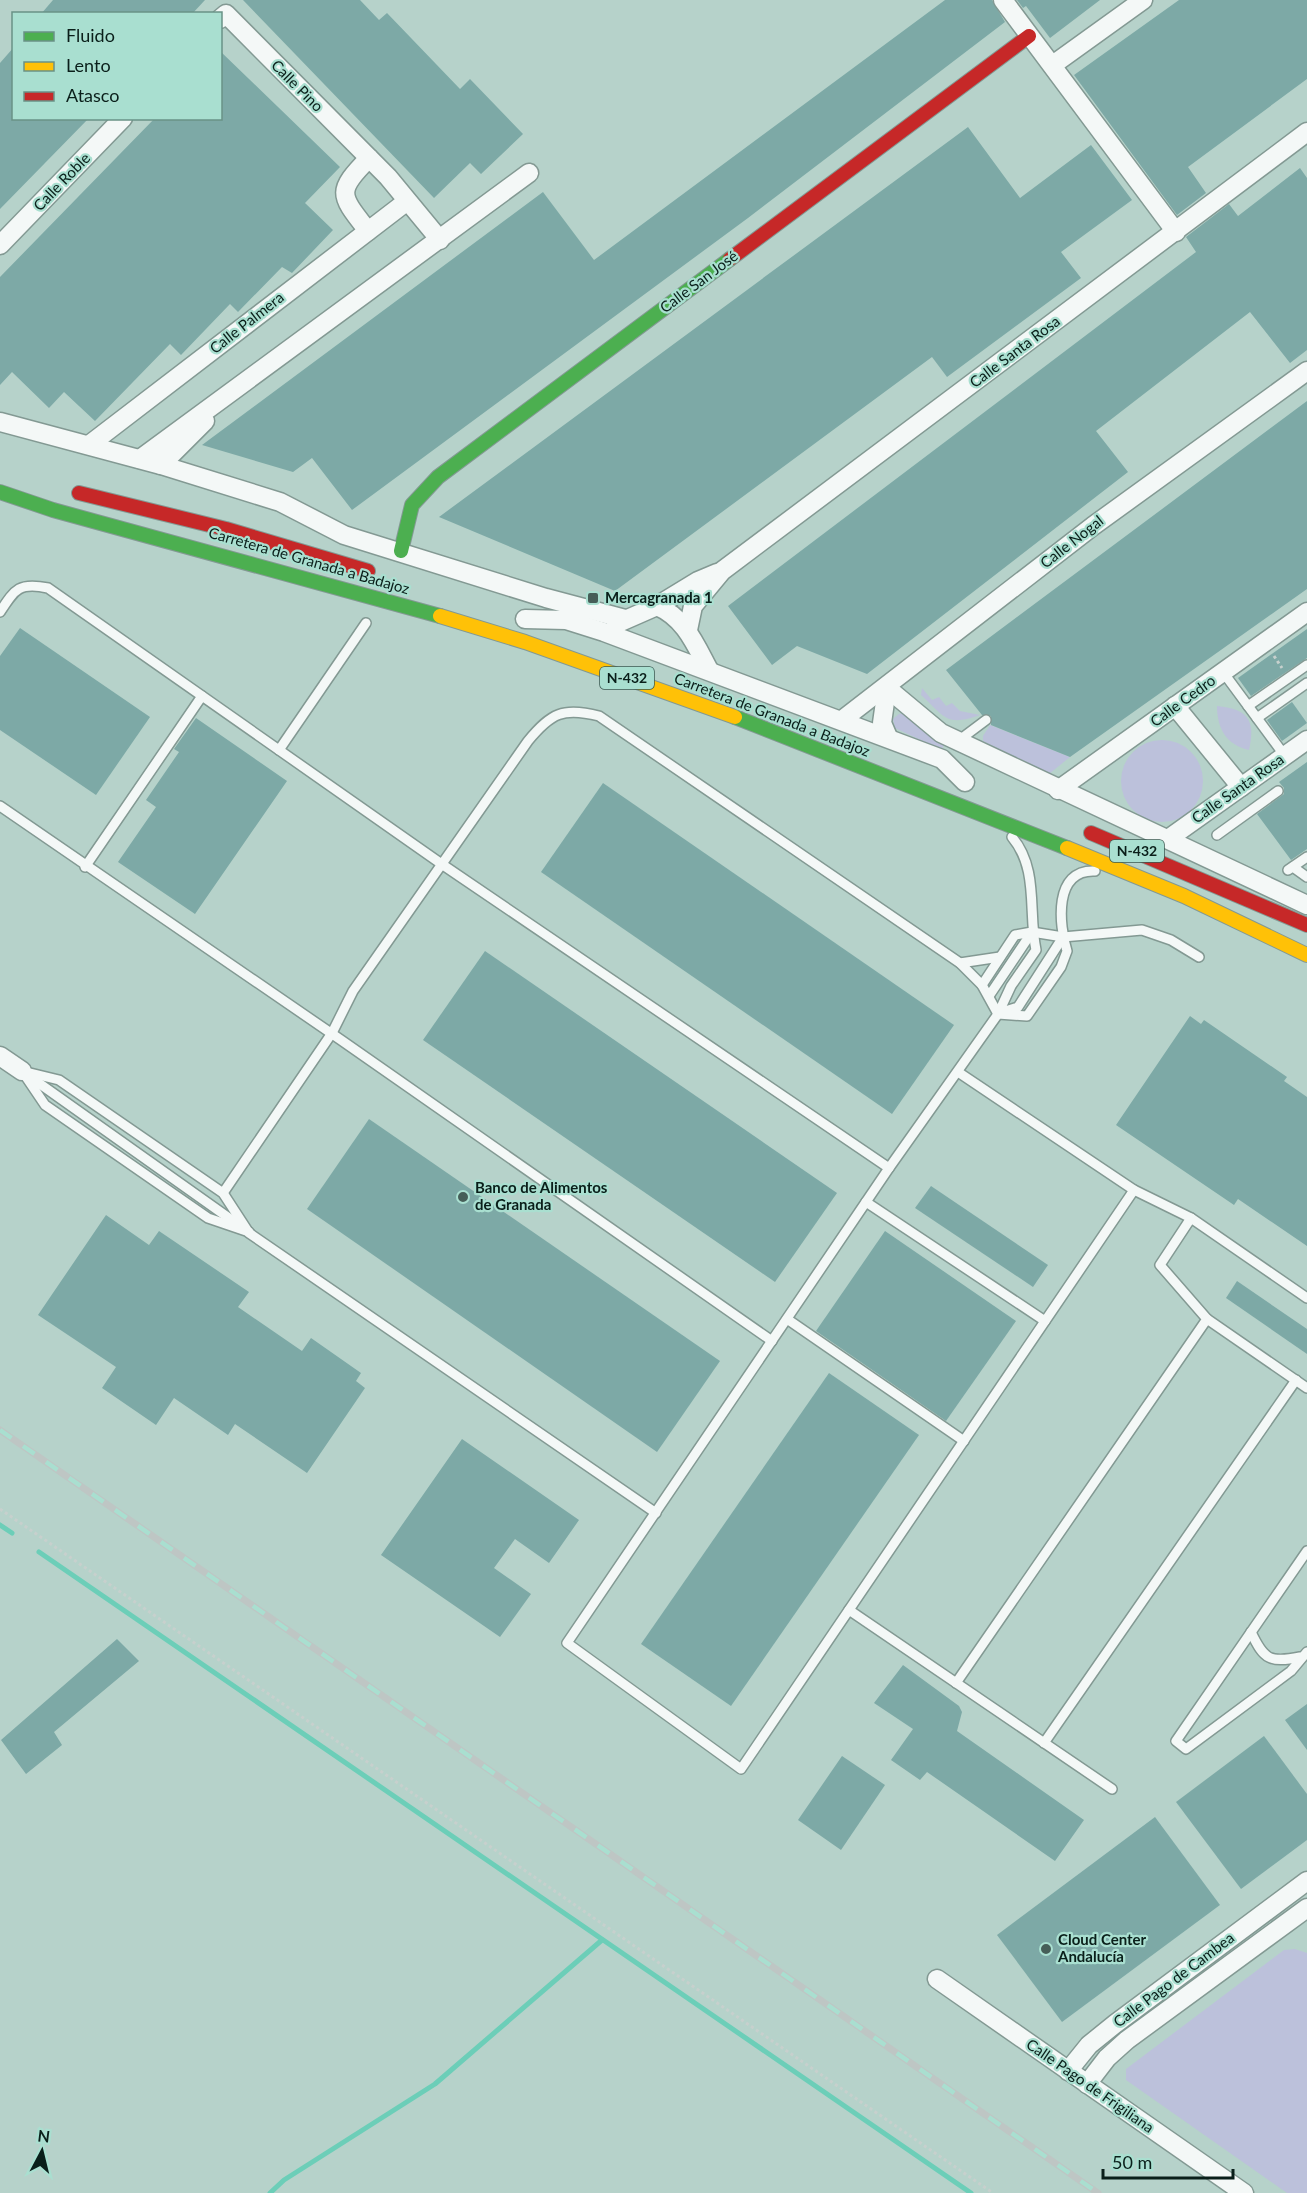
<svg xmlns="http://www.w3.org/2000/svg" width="1307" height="2193" font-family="Lato,sans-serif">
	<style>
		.green { fill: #bcc1db }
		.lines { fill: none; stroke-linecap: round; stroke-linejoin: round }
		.stream { stroke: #6cceb8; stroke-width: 5 }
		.building { fill: #7da9a6 }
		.lane-casing { stroke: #839993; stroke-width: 12 }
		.street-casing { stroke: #839993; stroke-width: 21 }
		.fast-casing { stroke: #839993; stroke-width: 16 }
		.slow-casing { stroke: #839993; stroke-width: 16 }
		.jam-casing { stroke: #839993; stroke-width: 16 }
		.path { stroke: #c7d0cd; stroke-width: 3; stroke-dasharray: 3 3; stroke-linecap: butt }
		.lane { stroke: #f4f8f7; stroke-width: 9 }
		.street { stroke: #f4f8f7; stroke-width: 18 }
		.fast { stroke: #4caf50; stroke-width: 14 }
		.slow { stroke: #ffc107; stroke-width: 14 }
		.jam { stroke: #c62828; stroke-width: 14 }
		.rail-casing { stroke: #bec6c4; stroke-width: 7 }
		.rail { stroke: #a9dfd0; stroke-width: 4.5; stroke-dasharray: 14; stroke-linecap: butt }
		.poi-dot { fill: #465e58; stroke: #a9dfd0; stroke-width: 2 }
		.labels { text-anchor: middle; stroke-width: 4.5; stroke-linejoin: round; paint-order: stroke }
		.shield { fill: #a9dfd0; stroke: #3a5951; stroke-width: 1.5 }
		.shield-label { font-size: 14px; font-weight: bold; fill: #0a1f1a }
		.street-label { font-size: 15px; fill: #0a1f1a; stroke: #a9dfd0 }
		.poi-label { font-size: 15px; font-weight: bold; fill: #0a1f1a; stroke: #a9dfd0; text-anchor: start }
	</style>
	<rect width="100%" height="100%" fill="#b6d2ca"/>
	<!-- green -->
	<g class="green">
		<path d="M922 688 932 700 939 697 946 706 952 703 960 711 980 715C946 727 945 717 921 695Z"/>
		<path d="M1217 706C1247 709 1256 719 1249 750 1226 745 1217 728 1217 706Z"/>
		<polygon points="906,713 920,728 944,744 942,750 895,728 893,719 899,714"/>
		<polygon points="990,725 1070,757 1049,774 983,741 983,736"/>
		<circle cx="1162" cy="781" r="41"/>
		<polygon points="1295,1949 1307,1953 1307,2193 1287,2193 1126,2080 1126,2069 1284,1950"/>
	</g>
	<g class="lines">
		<!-- stream -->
		<g class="stream">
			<polyline points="0,1525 12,1533"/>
			<polyline points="39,1552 971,2193"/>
			<polyline points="270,2193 284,2180 435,2084 602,1940"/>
		</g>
	</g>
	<!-- building -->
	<g class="building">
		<polygon points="53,0 205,0 192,14 41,14"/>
		<polygon points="243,0 360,0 379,20 387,13 460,89 470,79 523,134 481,174 470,163 434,198"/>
		<polygon points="945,0 992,0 1005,22 748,218 352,510 312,458 293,472 202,445 543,192 594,260"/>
		<polygon points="1017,0 1100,0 1050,38 1026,6 1023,8"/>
		<polygon points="1179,0 1307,0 1307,79 1188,167 1206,193 1177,215 1074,75"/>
		<polygon points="14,47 14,118 89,118 0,209 0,63"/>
		<polygon points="220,51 340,167 305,203 333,230 292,273 282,267 238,312 230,304 181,355 170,344 95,421 64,392 49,408 12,372 0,385 0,277 155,118 220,118"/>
		<polygon points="968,127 1020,198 1091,145 1132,200 1061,252 1081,278 947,377 932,357 615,591 439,517"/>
		<polygon points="1300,168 1307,178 1307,350 1290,363 1250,312 1096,431 1128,472 867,674 797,646 772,665 728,606 1196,252 1186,237 1229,204 1238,216"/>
		<polygon points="1307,401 1307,589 1070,757 991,725 991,716 982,715 946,670"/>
		<polygon points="20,628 150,717 96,795 0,730 0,656"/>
		<polygon points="1307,629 1307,658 1251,696 1238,678"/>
		<polygon points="1292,702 1307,723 1282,741 1267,720"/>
		<polygon points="196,718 287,781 195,914 118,862 156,807 146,800 179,752 174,749"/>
		<polygon points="1307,762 1307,849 1291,860 1257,814 1284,794 1284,788 1279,782"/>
		<polygon points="603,783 954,1025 892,1114 541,872"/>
		<polygon points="485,951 837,1193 775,1282 423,1040"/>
		<polygon points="1190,1016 1201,1024 1204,1020 1287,1077 1284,1081 1307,1097 1307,1246 1238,1199 1234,1205 1116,1125"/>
		<polygon points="369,1119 720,1361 657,1452 307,1209"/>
		<polygon points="931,1186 1048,1265 1033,1287 915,1208"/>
		<polygon points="106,1215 149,1245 159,1231 249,1292 238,1307 302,1351 311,1338 361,1373 356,1381 365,1388 307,1473 235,1424 228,1435 174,1398 156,1425 102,1388 116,1367 38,1315"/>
		<polygon points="885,1231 1016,1321 946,1421 816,1331"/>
		<polygon points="1237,1281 1307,1329 1307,1354 1226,1298"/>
		<polygon points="829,1373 919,1435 731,1706 641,1644"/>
		<polygon points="462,1439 579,1520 549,1563 515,1539 494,1568 531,1594 500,1637 381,1555"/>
		<polygon points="117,1639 139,1661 54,1732 62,1745 26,1774 1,1740"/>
		<polygon points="903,1665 959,1706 962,1712 957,1731 1084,1820 1055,1861 927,1772 920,1780 891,1760 913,1729 874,1703"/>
		<polygon points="1307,1704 1307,1750 1285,1720"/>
		<polygon points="1264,1736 1307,1794 1307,1840 1241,1889 1176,1802"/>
		<polygon points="842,1756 885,1785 841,1850 798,1820"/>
		<polygon points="1155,1817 1220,1905 1062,2022 997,1935"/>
	</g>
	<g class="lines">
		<defs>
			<g id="lane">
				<path d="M0 612C15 589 19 582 48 588L443 865 889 1168"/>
				<polyline points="1223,672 1285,756"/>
				<polyline points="1248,706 1307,665"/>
				<polyline points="1257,718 1307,683"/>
				<polyline points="958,741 986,720"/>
				<polyline points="279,750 366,623"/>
				<polyline points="0,806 341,1040 772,1341"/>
				<polyline points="1217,835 1278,791"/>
				<path d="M1012 837C1039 869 1028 912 1036 950L1011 986 998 1014 889 1168 567 1643 741 1769 1134 1190"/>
				<polyline points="85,867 202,696"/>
				<polyline points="1293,867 1307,877"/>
				<polyline points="1288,870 1307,857"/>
				<polyline points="960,963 1000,957"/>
				<polyline points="982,985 1015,935 1032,932 1063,937 1142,930 1171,940 1199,957"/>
				<polyline points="989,996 1032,932"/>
				<polyline points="1002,1012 1018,1007 1063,937"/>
				<path d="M998 1014 1027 1016 1061 967 1067 951C1059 925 1053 869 1095 871"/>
				<polyline points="22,1071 59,1080 223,1193 249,1233 656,1513"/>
				<polyline points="22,1071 45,1105 208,1218 249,1232"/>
				<polyline points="958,1072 1134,1190 1191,1218 1307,1298"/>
				<polyline points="26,1074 243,1228"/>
				<path d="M223 1193 332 1033 353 991 528 741C551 713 563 707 599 716L960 963 982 985 998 1014"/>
				<polyline points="866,1202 1045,1321"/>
				<polyline points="787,1319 964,1441"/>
				<polyline points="1207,1319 1307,1388"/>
				<polyline points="1307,1551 1176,1741 1186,1749 1291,1671 1307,1652"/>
				<polyline points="849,1610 1112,1789"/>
				<path d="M1251 1632C1264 1660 1270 1663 1300 1657"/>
				<polyline points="956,1683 1207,1319 1160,1265 1191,1218"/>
				<polyline points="1044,1743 1296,1380"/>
			</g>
			<g id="street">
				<polyline points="1003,0 1176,232"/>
				<polyline points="220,19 226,14 388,177 440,240"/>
				<polyline points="1054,64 1143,0"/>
				<path d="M368 231C339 194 336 192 369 158"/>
				<polyline points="0,245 123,118"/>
				<polyline points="0,422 161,465 280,502 344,535 546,598 625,619"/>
				<polyline points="89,445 406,202"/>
				<polyline points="140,459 529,173"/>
				<polyline points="161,465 205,421"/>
				<polyline points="657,606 698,581 717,573"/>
				<polyline points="525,619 566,620 604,632 942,759 965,782"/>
				<path d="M616 624 657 606C685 618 695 644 709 670"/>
				<polyline points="688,630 693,606 722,571 1307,132"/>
				<polyline points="887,688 941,733 1307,905"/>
				<polyline points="887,688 882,723 888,737"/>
				<polyline points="1175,706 1241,787"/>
				<polyline points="842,720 1093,526 1307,371"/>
				<polyline points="1058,790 1307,612"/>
				<polyline points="1168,839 1307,740"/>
				<polyline points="0,1056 22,1071"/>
				<polyline points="937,1979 1244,2193"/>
				<polyline points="1068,2071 1089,2045 1115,2024 1307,1881"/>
				<polyline points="1087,2084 1107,2058 1127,2040 1307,1908"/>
			</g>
			<g id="fast">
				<polyline points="0,492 53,510 440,616"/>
				<polyline points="401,551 412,505 438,477 730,259"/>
				<polyline points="735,717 1067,848"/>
			</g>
			<g id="slow">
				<polyline points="440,616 525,642 735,717"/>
				<polyline points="1067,848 1184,896 1307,955"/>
			</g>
			<g id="jam">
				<polyline points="730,259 1029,36"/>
				<polyline points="79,493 226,529 368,571"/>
				<polyline points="1091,833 1307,925"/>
			</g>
		</defs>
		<!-- lane casing -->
		<use href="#lane" class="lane-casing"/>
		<!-- street casing -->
		<use href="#street" class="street-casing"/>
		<!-- fast casing -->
		<use href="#fast" class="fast-casing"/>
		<!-- slow casing -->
		<use href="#slow" class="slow-casing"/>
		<!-- jam casing -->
		<use href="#jam" class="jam-casing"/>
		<!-- path -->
		<g class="path">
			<polyline points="1274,656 1282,668"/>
			<polyline points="0,1509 993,2193"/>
		</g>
		<!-- lane -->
		<use href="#lane" class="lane"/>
		<!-- street -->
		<use href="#street" class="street"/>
		<!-- fast -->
		<use href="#fast" class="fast"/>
		<!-- slow -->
		<use href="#slow" class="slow"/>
		<!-- jam -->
		<use href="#jam" class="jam"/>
		<defs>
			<polyline id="rail" points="0,1430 1098,2193"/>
		</defs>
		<!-- rail casing -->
		<use href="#rail" class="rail-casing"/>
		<!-- rail -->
		<use href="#rail" class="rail"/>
	</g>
	<!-- markers -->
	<g class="poi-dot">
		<rect x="587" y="592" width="12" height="12" rx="3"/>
		<circle cx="463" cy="1197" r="6"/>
		<circle cx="1046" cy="1949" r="6"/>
	</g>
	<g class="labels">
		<!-- shield labels -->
		<g class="shield">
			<rect x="600" y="667" width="54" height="22" rx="4.5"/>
			<rect x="1110" y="840" width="54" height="22" rx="4.5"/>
		</g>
		<g class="shield-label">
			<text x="627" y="683">N-432</text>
			<text x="1137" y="856">N-432</text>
		</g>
		<!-- street labels -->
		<g class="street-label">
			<text transform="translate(297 86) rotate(45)" y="5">Calle Pino</text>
			<text transform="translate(62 182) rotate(-46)" y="5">Calle Roble</text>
			<text transform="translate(699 282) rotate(-37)" y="5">Calle San José</text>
			<text transform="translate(247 323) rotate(-38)" y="5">Calle Palmera</text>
			<text transform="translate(1015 352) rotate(-37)" y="5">Calle Santa Rosa</text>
			<text transform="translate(1072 542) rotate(-38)" y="5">Calle Nogal</text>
			<text transform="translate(309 561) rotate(16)" y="5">Carretera de Granada a Badajoz</text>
			<text transform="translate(1183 701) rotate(-36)" y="5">Calle Cedro</text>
			<text transform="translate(772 715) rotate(21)" y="5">Carretera de Granada a Badajoz</text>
			<text transform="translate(1238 789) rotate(-35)" y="5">Calle Santa Rosa</text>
			<text transform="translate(1174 1980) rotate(-37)" y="5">Calle Pago de Cambea</text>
			<text transform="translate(1090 2086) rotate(35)" y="5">Calle Pago de Frigiliana</text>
		</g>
		<!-- poi labels -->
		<g class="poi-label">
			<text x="605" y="603">Mercagranada 1</text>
			<text x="475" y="1193">Banco de Alimentos<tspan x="475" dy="17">de Granada</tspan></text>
			<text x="1058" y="1945">Cloud Center<tspan x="1058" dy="17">Andalucía</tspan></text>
		</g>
	</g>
	<!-- legend -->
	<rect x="12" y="12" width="210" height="108" fill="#a9dfd0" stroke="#699287" stroke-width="1.5"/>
	<rect x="24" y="32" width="30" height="9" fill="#4caf50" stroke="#699287" stroke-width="1.5"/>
	<text x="66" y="42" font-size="18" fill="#0a1f1a">Fluido</text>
	<rect x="24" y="62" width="30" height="9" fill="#ffc107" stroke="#699287" stroke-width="1.5"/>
	<text x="66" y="72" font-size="18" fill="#0a1f1a">Lento</text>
	<rect x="24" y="92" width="30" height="9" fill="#c62828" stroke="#699287" stroke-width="1.5"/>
	<text x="66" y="102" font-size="18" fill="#0a1f1a">Atasco</text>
	<!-- north arrow -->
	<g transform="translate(42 2151) rotate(7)" stroke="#a9dfd0" stroke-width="4.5" paint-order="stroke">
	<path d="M0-4.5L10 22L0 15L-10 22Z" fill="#0a1f1a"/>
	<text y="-9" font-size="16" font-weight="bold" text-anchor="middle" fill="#0a1f1a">N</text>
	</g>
	<!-- scale -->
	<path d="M1103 2169v9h130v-9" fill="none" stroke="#0a1f1a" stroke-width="3"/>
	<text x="1112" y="2169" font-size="18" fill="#0a1f1a" stroke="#a9dfd0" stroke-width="4.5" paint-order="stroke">50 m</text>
</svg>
